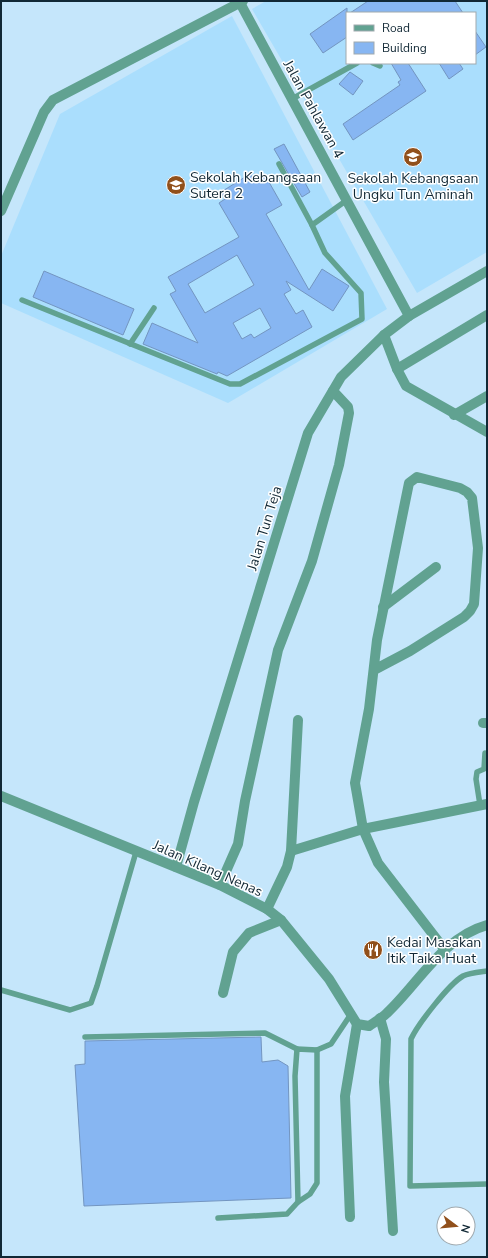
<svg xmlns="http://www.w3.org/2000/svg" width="488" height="1258" font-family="'Nunito Sans',sans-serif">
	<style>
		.built { fill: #aadefd; fill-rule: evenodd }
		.building { fill: #87b6f2; stroke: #7395c0; fill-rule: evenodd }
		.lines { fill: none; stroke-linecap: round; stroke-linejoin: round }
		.service { stroke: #61a291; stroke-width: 5.5 }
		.minor { stroke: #61a291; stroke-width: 10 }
		.tertiary { stroke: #61a291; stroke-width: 10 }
		.labels { text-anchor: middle; stroke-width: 3; stroke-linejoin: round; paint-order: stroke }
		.street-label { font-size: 14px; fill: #112835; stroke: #fff }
		.poi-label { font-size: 14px; fill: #112835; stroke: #fff; text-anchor: start }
	</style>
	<rect width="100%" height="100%" fill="#c5e6fb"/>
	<!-- built -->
	<g class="built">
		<path d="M266 1H487V252L417 293 252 9ZM347 13H475V63H347Z"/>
		<polygon points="232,16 387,309 228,403 1,303 1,256 60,114"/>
	</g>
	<!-- building -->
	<g class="building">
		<polygon points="368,1 455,1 463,13 350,13"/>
		<polygon points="347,8 347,37 323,53 310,34"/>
		<polygon points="475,31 486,47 475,55"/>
		<polygon points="391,63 408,63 426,91 353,140 343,124 400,85 398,82 401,80"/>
		<polygon points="439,63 459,63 463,69 449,79"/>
		<polygon points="350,72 363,81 353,95 339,84"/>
		<polygon points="284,144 310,192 302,197 274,149"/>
		<path d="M250 174 255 181 265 175 282 205 266 214 309 290 322 269 349 286 333 311 286 281 291 290 284 294 296 314 303 310 312 327 227 376 218 372 217 374 143 344 152 323 198 343 170 294 176 291 168 277 239 237 219 203 225 199 221 192ZM237 255 254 285 205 313 188 284ZM260 308 271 328 254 338 251 334 242 339 233 323Z"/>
		<polygon points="44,271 134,309 123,335 33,297"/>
		<polygon points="261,1037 262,1062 278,1060 288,1066 291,1198 84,1206 75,1065 85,1064 85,1041"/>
	</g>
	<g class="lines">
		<!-- service -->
		<g class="service">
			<polyline points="373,63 380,66"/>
			<polyline points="292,99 357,63"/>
			<polyline points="279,164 312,225"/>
			<polyline points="22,300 230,384 240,384 362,319 361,293 325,253 312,225 347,200"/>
			<polyline points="130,344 154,308"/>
			<polyline points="480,805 476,779 477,772 484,769 485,753"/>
			<path d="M487 971C480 972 469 973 463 976 449 984 418 1024 411 1039L410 1186 487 1184"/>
			<polyline points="1,990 70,1010 91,1003 97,986 136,852"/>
			<polyline points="85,1037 265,1033 297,1049"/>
			<polyline points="298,1202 310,1194 317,1183 317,1050"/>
			<polyline points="218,1218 287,1214 298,1202 295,1076 297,1049 317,1050 331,1044 351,1014"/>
		</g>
		<!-- minor -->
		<g class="minor">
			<polyline points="239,1 409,316"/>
			<polyline points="1,211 44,112 53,100 243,1"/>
			<polyline points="384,335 397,369 406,386 487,432"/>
			<polyline points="397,369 487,315"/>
			<polyline points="454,415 487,396"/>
			<polyline points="383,607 436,567"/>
			<polyline points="374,670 410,651 464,617 470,611 474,604 478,548 472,498 467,492 460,488 417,477 409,483 377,640 369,709 355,783 363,829 378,863 445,950"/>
			<polyline points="483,723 487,723"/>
			<polyline points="291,851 363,829 487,804"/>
			<polyline points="220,885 238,844 245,801 278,650 312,561 339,465 349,413 348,407 333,391"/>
			<polyline points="267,909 287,867 291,851 298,720"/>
			<polyline points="223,993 233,952 249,933 281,920"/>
			<polyline points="380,1018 386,1039 384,1082 393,1231"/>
			<polyline points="350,1217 345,1096 357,1024"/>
		</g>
		<!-- tertiary -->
		<g class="tertiary">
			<path d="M1 796 220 885 267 909 281 920 329 979 357 1024 369 1026C375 1022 382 1018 387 1013 418 984 443 937 487 925"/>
			<polyline points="176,867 194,802 308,433 341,377 384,335 409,316 487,271"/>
		</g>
	</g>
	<!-- icons -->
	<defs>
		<symbol id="school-disc" viewBox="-11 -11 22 22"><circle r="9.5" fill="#91501b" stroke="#fff"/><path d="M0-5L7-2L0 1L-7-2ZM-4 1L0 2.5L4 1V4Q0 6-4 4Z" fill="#fff"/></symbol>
		<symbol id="restaurant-disc" viewBox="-11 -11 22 22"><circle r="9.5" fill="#91501b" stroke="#fff"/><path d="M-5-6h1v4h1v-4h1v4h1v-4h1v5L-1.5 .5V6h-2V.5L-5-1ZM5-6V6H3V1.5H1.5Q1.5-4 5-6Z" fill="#fff"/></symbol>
	</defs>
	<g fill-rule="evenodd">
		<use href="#school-disc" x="402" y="146" width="22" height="22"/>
		<use href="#school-disc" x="165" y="174" width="22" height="22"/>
		<use href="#restaurant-disc" x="362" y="939" width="22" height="22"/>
	</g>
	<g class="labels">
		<!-- street labels -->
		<g class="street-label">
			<text transform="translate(314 109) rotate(61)" y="5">Jalan Pahlawan 4</text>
			<text transform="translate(264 528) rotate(-73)" y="5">Jalan Tun Teja</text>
			<text transform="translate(208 868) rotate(24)" y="5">Jalan Kilang Nenas</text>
		</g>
		<!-- poi labels -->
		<g class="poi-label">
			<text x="190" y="182">Sekolah Kebangsaan<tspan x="190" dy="16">Sutera 2</tspan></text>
			<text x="413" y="183" text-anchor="middle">Sekolah Kebangsaan<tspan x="413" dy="16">Ungku Tun Aminah</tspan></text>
			<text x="387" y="947">Kedai Masakan<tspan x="387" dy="16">Itik Taika Huat</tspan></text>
		</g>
	</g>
	<!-- border -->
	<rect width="488" height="1258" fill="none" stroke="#112835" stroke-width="4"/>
	<!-- legend -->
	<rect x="346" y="12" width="130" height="52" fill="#ffffff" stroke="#a0a9ae"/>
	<rect x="354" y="25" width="20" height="6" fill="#61a291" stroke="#a0a9ae"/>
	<text x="382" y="32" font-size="12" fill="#112835">Road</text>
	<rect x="354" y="42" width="20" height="12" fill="#87b6f2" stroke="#a0a9ae"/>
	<text x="382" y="52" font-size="12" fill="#112835">Building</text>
	<!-- north arrow -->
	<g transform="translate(456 1226) rotate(106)"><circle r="19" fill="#ffffff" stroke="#a0a9ae"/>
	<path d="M0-3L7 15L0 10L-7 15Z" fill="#91501b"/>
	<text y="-6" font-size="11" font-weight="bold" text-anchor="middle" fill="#112835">N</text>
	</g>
</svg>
